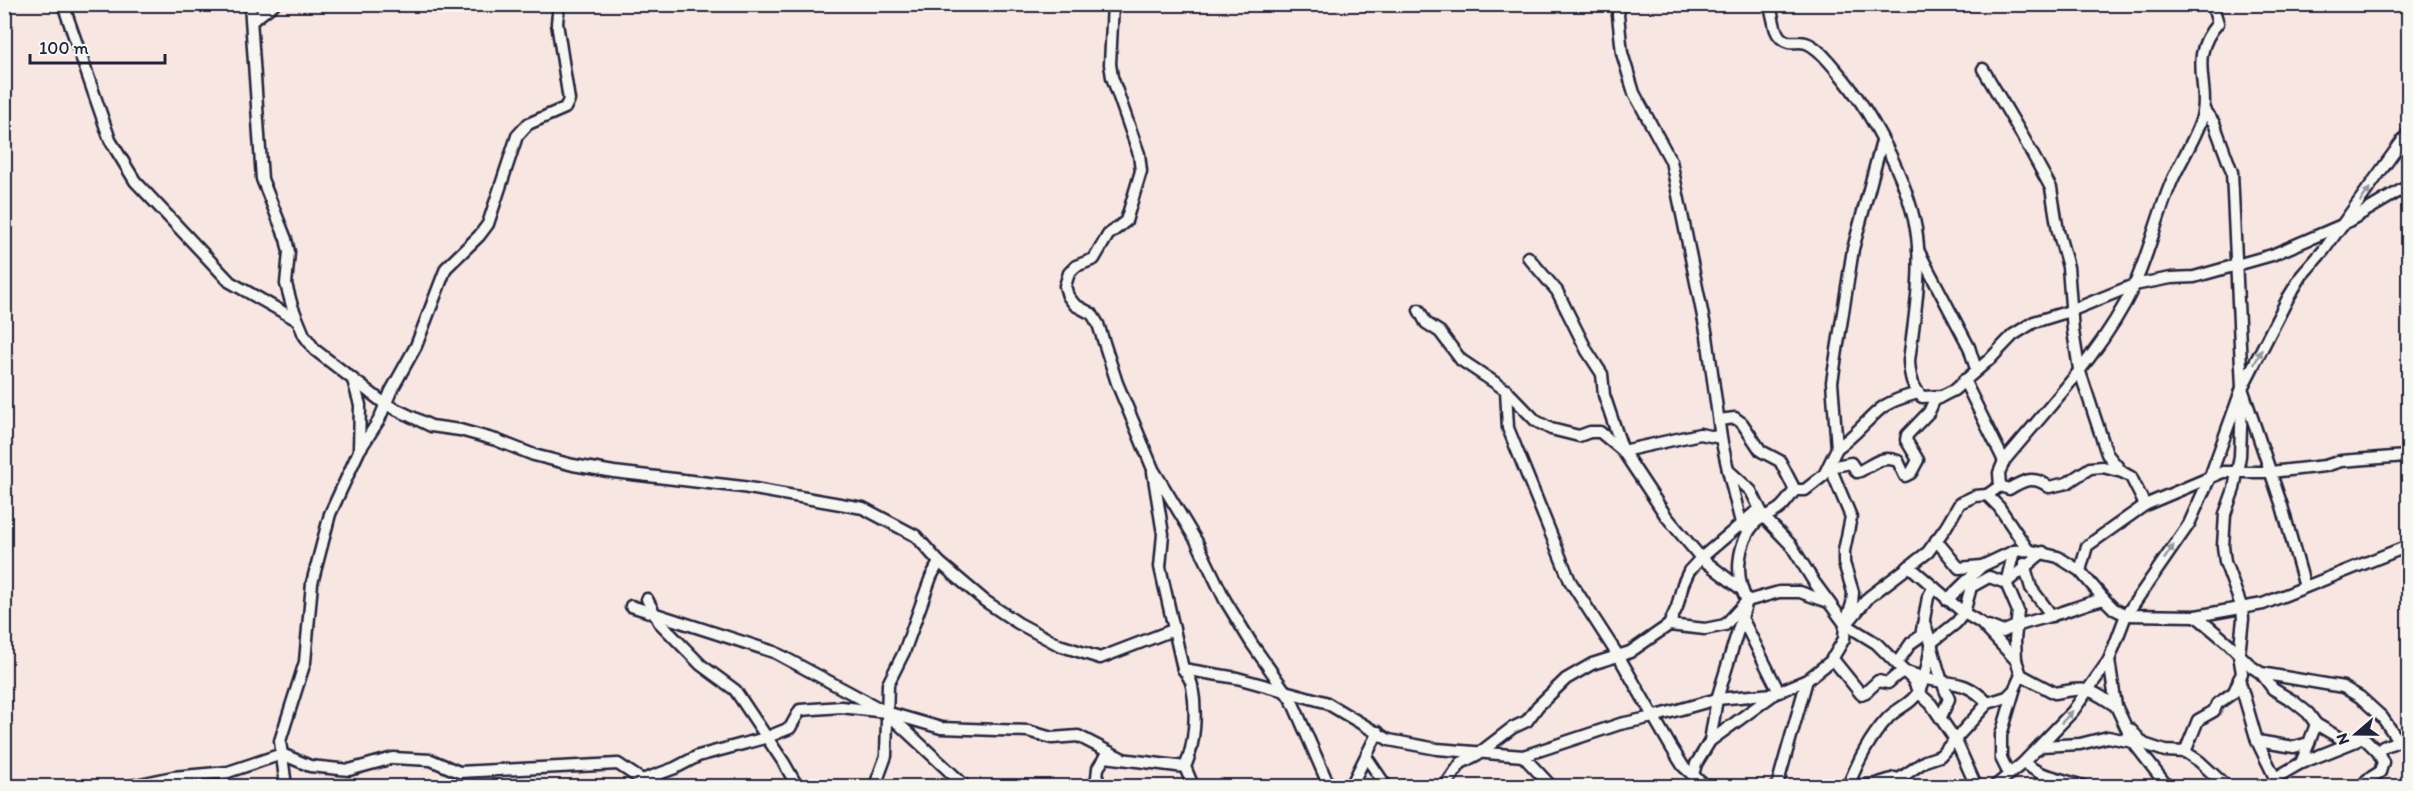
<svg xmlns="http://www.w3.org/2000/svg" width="2413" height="791" font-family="Itim,sans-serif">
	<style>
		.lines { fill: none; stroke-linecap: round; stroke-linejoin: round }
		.minor-casing { stroke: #22223b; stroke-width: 15 }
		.minor { stroke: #f6f6f2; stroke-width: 10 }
		.oneway { fill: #9797a0 }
	</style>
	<rect width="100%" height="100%" fill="#f8e6e2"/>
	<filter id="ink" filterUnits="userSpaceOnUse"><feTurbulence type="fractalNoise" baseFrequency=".0167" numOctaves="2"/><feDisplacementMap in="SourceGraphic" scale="12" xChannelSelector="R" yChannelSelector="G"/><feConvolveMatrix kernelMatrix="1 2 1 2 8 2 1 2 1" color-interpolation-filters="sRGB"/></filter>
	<g filter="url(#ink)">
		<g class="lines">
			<defs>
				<g id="minor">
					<polyline points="63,4 110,140 135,181 230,282 297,320"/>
					<polyline points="250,4 262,179 286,239 289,252 286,284 292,306 304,335 315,350 385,404 431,426 460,430 496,440 534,455 573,465 614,472 743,487 863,508 916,536 939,562 985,601 1018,623 1059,645 1100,658 1173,630"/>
					<polyline points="1113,4 1110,64 1112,77 1139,154 1141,171 1126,221 1108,235 1094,259 1076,266 1069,273 1065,286 1068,296 1075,305 1092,314 1098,324 1117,383 1153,469 1197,542 1225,600 1252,644 1292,701 1329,786"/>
					<polyline points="1620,4 1618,15 1622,53 1634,93 1671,161 1707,336 1721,438 1728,470 1751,491 1764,517 1791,545 1814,582 1845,624 1876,643 1913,680 1919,693 1931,704 1956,741 1976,786"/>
					<path d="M1768 4C1775 15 1772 30 1781 38 1790 46 1797 40 1806 43 1818 47 1829 62 1837 71 1870 109 1907 178 1916 229 1923 272 1914 319 1909 361 1910 376 1912 387 1922 397L1942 396 1954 390 1991 358 2013 335 2034 322 2070 311 2134 285 2171 278 2194 277 2272 255 2342 225 2408 186"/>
					<polyline points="2405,4 2408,12"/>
					<polyline points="252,21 274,4"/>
					<polyline points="1983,69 2023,137 2051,188 2058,231 2068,267 2073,331 2079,369 2107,454 2122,472 2131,477 2145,505 2087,546 2080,571"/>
					<polyline points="2204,110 2214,123 2232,172 2242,388 2282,506 2305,587"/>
					<polyline points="1918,250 1969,347 1976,369"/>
					<polyline points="1528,257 1557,291 1587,351 1602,374 1604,395 1623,451 1700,434 1721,438"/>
					<polyline points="1419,310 1426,323 1440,332 1461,360 1506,390 1536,421 1551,429 1579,436 1590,432 1600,432 1623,451 1666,516 1701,558 1741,589"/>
					<polyline points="353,380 360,405 359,450"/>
					<polyline points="1964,380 2004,461"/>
					<polyline points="1506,390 1508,428 1570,581 1619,657 1671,747 1683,766 1705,786"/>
					<polyline points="1719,420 1735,418 1742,423 1761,451 1780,461 1795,490"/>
					<path d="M1837 448C1854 437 1864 423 1879 410 1889 401 1905 397 1918 393"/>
					<path d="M1830 467 1851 463 1857 472 1860 471C1874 464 1881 455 1898 461L1905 476 1911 473 1918 460 1906 440 1907 435 1929 412 1934 401 1942 396"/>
					<polyline points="1728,470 1742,527"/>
					<path d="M1153 472 1163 534 1160 567 1183 669C1187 674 1191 680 1192 686 1197 711 1195 745 1185 767L1193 786"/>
					<path d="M2000 486 2009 489C2024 480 2034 475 2049 487L2067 483 2090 468 2103 467 2122 472"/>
					<polyline points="2145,505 2223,472 2271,472 2325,466 2341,461 2406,456"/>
					<polyline points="1936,540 1959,568 1982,566"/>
					<path d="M2028 550 1999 507 1987 495 2000 486 1999 473 2004 461C2050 405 2103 351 2134 286 2149 253 2157 217 2171 183 2179 164 2191 146 2199 126 2215 88 2184 61 2218 23L2212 4"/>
					<polyline points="2014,551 2006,583 2018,611 2015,640 2016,660"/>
					<polyline points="2024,564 2031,588 2052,616"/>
					<path d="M1909 566 1964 613 1981 623 2016 660 2021 675 2055 693C2090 687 2086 687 2116 706"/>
					<polyline points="647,599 659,622 701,665 735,690 784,763 797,786"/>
					<polyline points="1947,600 1982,566 2014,551 2028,550 2058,557 2080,571 2104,599 2114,609 2126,615 2196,616 2263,604 2408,546"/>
					<polyline points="631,606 774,652 886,712 965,786"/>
					<polyline points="2196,616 2228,643 2252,667 2261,673 2343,687 2360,697 2382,717 2398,740"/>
					<polyline points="1742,618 1779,692"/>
					<polyline points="1850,620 1869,597 1928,552 1946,527 1960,503 1975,496 1987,495"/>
					<path d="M1924 622C1934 648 1937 674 1949 699L1941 717"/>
					<polyline points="1669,625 1677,607 1683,584 1689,571 1701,558 1754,513 1764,517"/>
					<path d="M1988 626 2003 632C2019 623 2036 621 2053 615 2070 610 2086 603 2104 599"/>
					<path d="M1832 658 1861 694 1866 692 1878 681 1888 683C1893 679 1897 673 1904 672 1911 672 1919 677 1927 679 1956 685 1965 680 1988 703"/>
					<polyline points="2109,660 2116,706 2133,742 2167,786"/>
					<polyline points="1897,663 1911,643 1921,636 1928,597 1934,587"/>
					<polyline points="1183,669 1237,678 1325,702 1389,740 1437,749 1523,756 1620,724 1653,717 1717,699 1773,694 1807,680 1831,661 1844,639 1845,624 1852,604 1853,592 1844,563 1844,551 1851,517 1830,467"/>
					<polyline points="2261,673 2273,689 2293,701 2308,713 2316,724 2338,737 2350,740 2359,737 2365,739 2378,752"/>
					<polyline points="2239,679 2257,741 2279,786"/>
					<polyline points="2130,729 2144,744 2165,751 2185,752 2199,761 2226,786"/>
					<path d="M1710 741 1717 699 1747 601C1734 576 1737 543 1756 522 1763 516 1773 514 1780 508 1786 503 1790 496 1795 490H1805L1824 475 1837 448 1832 382 1853 249 1882 141"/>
					<polyline points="2257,741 2294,747 2309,743 2316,724"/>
					<polyline points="2037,750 2041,746 2080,744 2108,737 2133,742"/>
					<polyline points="2185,752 2198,720 2214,711 2217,704 2234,692 2242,673 2239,655 2243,619 2242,608 2225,562 2223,546 2225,514 2234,489 2240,456 2242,400"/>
					<polyline points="1523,756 1551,786"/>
					<polyline points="1367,758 1386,786"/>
					<polyline points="2023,763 2040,773 2083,786"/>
					<polyline points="2301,763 2356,741"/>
					<polyline points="2009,774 2001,758 2001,735 2014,691"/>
					<polyline points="1693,775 1696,764 1710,741 1773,695"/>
					<polyline points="2275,778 2301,763 2309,743"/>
					<polyline points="642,780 675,768 698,756 765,738 790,728 800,710 841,707 886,712 941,728 1028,731 1052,738 1078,736 1123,759"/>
					<polyline points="131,786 173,777 228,772 282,754 310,766 349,770 393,758 431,760 459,772 618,764 642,780 665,786"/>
					<polyline points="286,786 280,741 305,662 312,583 330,514 359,451 379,420 391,391 416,346 446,268 479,236 488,224 517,136 528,124 565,108 569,100 557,23 559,4"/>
					<polyline points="875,786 886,756 888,684 904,652 931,577 939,562"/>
					<polyline points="1096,786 1098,768 1105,757 1185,767"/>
					<polyline points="1351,786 1378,732"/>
					<polyline points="1445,786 1461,763 1478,754 1512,728 1527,721 1538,706 1566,679 1592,664 1630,652 1669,625 1705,629 1725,625 1747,601 1779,592 1800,592 1828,602"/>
					<polyline points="1777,786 1807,680"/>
					<path d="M1848 786C1858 762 1869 738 1888 718 1897 708 1912 704 1919 691 1927 677 1928 658 1932 642L1956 623 1964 613 1971 587 1989 577 2006 583 2043 552"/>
					<polyline points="1854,786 1876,784 1895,778"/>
					<polyline points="1889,786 1925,761 1940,756 1988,703 2007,697 2014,690 2021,675"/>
					<polyline points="1995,786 2023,763 2073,711 2109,660 2126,615 2189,524 2210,477 2242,388 2288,298 2302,275 2324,250 2408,133"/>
					<polyline points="2362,786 2367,780 2380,772 2383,762 2378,752 2383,747 2408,737"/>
				</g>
			</defs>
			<!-- minor casing -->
			<use href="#minor" class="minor-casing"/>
			<!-- minor -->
			<use href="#minor" class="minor"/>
		</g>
		<!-- one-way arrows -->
		<defs><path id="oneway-solid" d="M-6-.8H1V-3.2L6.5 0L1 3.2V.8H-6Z" transform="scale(1.5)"/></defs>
		<g class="oneway">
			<use href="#oneway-solid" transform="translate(2365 195) rotate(-55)"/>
			<use href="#oneway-solid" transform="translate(2258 357) rotate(-63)"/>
			<use href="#oneway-solid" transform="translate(2169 552) rotate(-56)"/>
			<use href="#oneway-solid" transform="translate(2067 717) rotate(-47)"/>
		</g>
	</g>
	<!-- margin -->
	<rect width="2413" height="791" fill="none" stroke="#f6f6f2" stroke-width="24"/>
	<rect x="12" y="12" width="2389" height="767" fill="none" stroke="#22223b" stroke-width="2" filter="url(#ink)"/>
	<!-- north arrow -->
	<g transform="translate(2356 734) rotate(250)" stroke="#f6f6f2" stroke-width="4.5" paint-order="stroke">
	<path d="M0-4.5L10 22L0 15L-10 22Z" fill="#22223b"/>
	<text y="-9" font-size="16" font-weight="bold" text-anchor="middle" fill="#22223b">N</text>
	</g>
	<!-- scale -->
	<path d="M30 54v9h135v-9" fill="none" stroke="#22223b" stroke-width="3"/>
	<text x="39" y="54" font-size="18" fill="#22223b" stroke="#f6f6f2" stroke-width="4.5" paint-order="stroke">100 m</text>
</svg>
